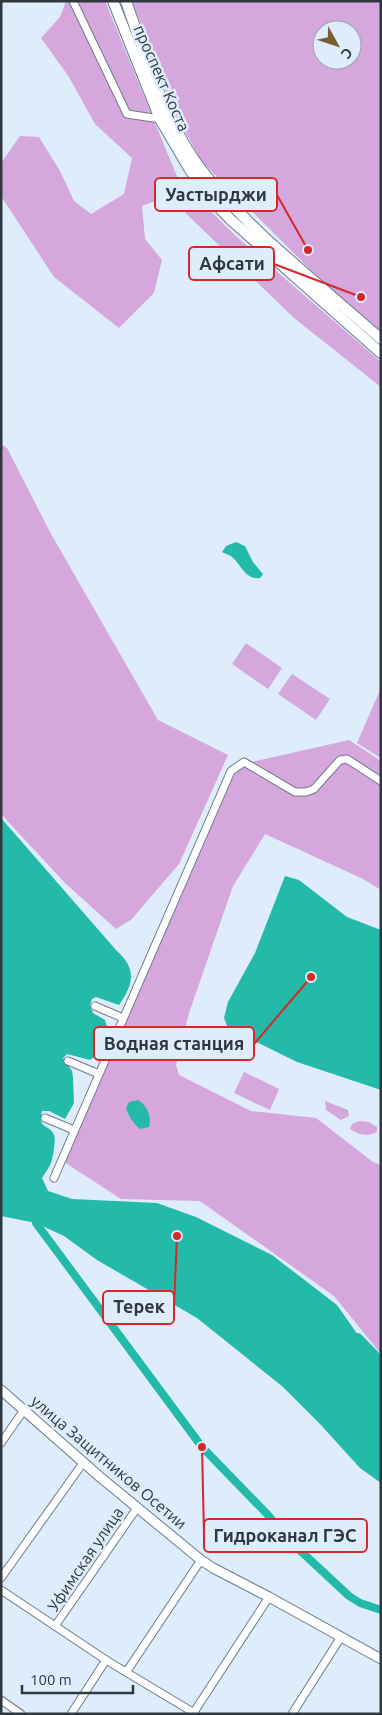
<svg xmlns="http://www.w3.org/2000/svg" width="382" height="1715" font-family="Ubuntu,sans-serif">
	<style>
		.green { fill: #d5a7dc; fill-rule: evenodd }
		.water { fill: #24baaa }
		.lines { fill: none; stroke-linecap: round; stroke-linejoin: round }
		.canal { stroke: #24baaa; stroke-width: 8 }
		.river { stroke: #24baaa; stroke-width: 14 }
		.minor-casing { stroke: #6c7b8d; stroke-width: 9 }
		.tertiary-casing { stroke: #6c7b8d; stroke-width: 11 }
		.primary-casing { stroke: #6c7b8d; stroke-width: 12 }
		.minor { stroke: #fff; stroke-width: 7 }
		.tertiary { stroke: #fff; stroke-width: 9 }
		.primary { stroke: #fff; stroke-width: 10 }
		.labels { text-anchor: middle; stroke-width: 5; stroke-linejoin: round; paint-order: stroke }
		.street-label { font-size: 16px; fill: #30373f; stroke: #deecfc }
		.leader { fill: none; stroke: #d62828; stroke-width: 2 }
		.callout-dot { fill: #d62828; stroke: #deecfc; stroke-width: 2 }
		.callout { fill: #deecfc; stroke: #d62828; stroke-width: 2 }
		.callout-label { font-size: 18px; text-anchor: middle; font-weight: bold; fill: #30373f }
	</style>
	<rect width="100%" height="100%" fill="#deecfc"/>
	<!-- green -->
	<g class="green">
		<polygon points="66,1 105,1 178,179 236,236 381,362 381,387 294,318 168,196 142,206 145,239 162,260 154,293 119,328 54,277 1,196 1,163 20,136 39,137 60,171 74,201 91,214 124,194 132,158 95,124 69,77 41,38 60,17"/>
		<path d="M132 1H381V335L332 291 202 162 176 116ZM322 30H352V60H322Z"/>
		<polygon points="1,444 7,448 51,534 158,720 228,755 179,864 131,920 116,929 65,883 1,814"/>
		<polygon points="246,643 282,668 268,689 232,664"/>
		<polygon points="292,674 330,699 316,720 278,694"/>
		<polygon points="381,688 381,758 357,743"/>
		<polygon points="349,740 381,761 381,890 363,879 265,834 233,886 189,1013 176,1065 179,1075 251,1111 316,1118 373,1162 381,1165 381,1354 334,1296 200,1201 121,1199 64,1162 238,765"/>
		<polygon points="244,1072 279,1089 270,1110 234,1093"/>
		<polygon points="325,1101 348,1110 349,1116 341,1120 326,1110"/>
		<path d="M359 1121 369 1122 377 1127V1132C366 1137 359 1135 350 1129L352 1124Z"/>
	</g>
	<!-- water -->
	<g class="water">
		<path d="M236 542 245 546 253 562 263 574 260 578C246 580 241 565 233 558 231 555 225 554 222 552L226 546Z"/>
		<path d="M1 818 116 950C137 969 134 983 119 1005L96 997 92 999 90 1005 93 1013 105 1020 109 1034 101 1052 90 1060 67 1054 63 1058 72 1071 73 1078 74 1103 65 1119 49 1111H42C38 1129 46 1123 53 1133 57 1138 53 1154 52 1160 50 1167 45 1173 42 1178L48 1191 72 1199 157 1203 196 1217 272 1255 337 1305 381 1368V1483L360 1468 320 1424 283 1387 197 1318 97 1260 64 1236 36 1223 1 1216Z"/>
		<polygon points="285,876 299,880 347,917 381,930 381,1090 297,1062 228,1028 224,1018 228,1002 255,953"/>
		<path d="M138 1100C147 1105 152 1117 149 1127L140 1129C133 1123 129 1117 126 1108L129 1102Z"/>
	</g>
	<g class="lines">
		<!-- canal -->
		<polyline class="canal" points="34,1215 36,1223 202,1447 268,1515 291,1542 349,1596 360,1603 381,1610"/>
		<!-- river -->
		<polyline class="river" points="357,1340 381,1365"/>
		<defs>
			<g id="minor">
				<polyline points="73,1 127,114 160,119"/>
				<polyline points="95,1006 123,1018"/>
				<polyline points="68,1061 99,1074"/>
				<polyline points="45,1118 74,1130"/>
				<polyline points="54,1178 231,771 244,762 295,792 306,792 314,789 340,760 347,759 381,781"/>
				<polyline points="1,1443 24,1410"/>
				<polyline points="1,1578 83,1463"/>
				<polyline points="1,1590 106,1660 196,1714"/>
				<polyline points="55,1626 137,1508"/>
				<polyline points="127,1671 201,1560"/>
				<polyline points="1,1700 21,1714"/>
				<polyline points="194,1712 269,1597"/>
				<polyline points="71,1714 106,1660"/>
				<polyline points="292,1714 341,1637"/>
			</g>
			<polyline id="tertiary" points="1,1390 100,1477 201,1560 213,1568 269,1597 381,1659"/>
			<g id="primary">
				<polyline points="113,1 160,119 190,170 209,197 231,220 381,353"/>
				<path d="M126 1C145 56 163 116 197 164 216 190 238 212 261 234 300 270 341 304 381 339"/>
			</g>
		</defs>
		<!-- minor casing -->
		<use href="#minor" class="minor-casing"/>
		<!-- tertiary casing -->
		<use href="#tertiary" class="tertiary-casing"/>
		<!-- primary casing -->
		<use href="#primary" class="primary-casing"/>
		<!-- minor -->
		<use href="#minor" class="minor"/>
		<!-- tertiary -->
		<use href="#tertiary" class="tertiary"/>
		<!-- primary -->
		<use href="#primary" class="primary"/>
	</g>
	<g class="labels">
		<!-- street labels -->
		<g class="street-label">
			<text transform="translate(162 78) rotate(66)" y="6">проспект Коста</text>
			<text transform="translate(109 1462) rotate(40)" y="6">улица Защитников Осетии</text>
			<text transform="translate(85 1559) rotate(-56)" y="6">Уфимская улица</text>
		</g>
	</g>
	<!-- callouts -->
	<path class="leader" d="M308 250L277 195M361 297L274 264M311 977L254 1044M177 1236L174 1307M202 1447L204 1535"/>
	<g class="callout-dot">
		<circle cx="308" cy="250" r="5"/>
		<circle cx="361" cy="297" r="5"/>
		<circle cx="311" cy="977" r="5"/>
		<circle cx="177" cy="1236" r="5"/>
		<circle cx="202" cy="1447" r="5"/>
	</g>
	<g class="callout">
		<rect x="155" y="178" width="122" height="33" rx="5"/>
		<rect x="189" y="247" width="85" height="33" rx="5"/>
		<rect x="94" y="1027" width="160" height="33" rx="5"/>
		<rect x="103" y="1291" width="71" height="33" rx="5"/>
		<rect x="204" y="1519" width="163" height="33" rx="5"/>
	</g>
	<g class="callout-label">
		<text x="216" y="201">Уастырджи</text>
		<text x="232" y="270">Афсати</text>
		<text x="174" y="1050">Водная станция</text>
		<text x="139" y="1313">Терек</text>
		<text x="285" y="1542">Гидроканал ГЭС</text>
	</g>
	<!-- border -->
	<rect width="382" height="1715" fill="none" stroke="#30373f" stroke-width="5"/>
	<!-- north arrow -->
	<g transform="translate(337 45) rotate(130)"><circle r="24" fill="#deecfc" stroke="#98a4b0"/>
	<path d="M0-4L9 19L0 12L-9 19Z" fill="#785d2f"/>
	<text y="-8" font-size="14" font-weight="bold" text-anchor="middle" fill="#30373f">С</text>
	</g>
	<!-- scale -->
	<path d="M22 1685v8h111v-8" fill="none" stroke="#30373f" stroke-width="2.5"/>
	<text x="30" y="1685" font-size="15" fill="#30373f" stroke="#deecfc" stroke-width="4" paint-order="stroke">100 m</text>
</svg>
